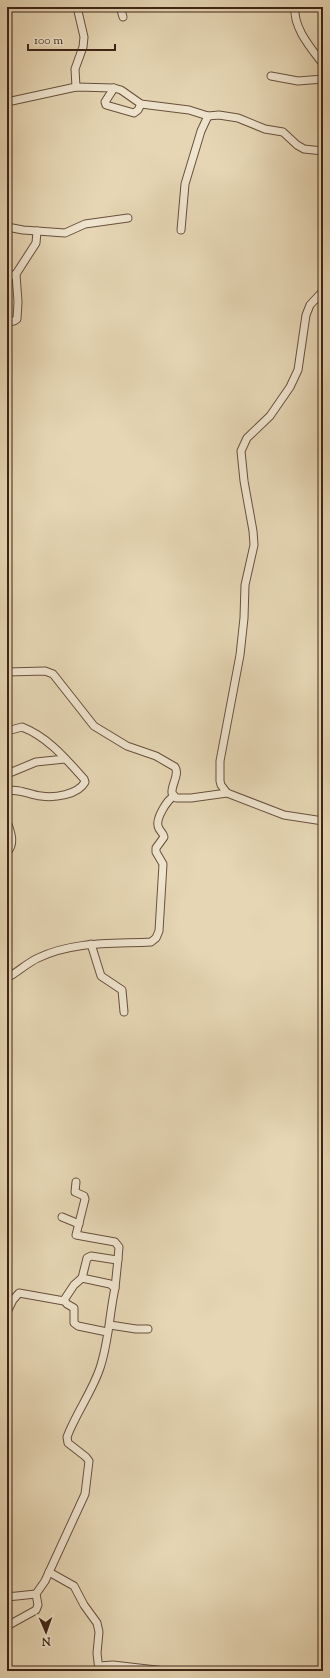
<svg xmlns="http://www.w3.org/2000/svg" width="330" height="1678" font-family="'Sorts Mill Goudy',serif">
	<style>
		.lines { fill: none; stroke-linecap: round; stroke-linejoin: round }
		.street-casing { stroke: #68503d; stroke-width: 9 }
		.street { stroke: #efe4ce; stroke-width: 7 }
	</style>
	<rect width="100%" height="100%" fill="#e6d6b4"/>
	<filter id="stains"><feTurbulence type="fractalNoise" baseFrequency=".005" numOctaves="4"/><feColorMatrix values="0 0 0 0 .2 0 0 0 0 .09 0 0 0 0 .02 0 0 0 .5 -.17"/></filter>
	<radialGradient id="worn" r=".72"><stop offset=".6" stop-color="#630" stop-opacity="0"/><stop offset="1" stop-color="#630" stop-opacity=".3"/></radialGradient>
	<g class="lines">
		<defs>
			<g id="street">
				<polyline points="120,7 123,17"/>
				<path d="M295 7C293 28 311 48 323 64"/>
				<polyline points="271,76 298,81 323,79"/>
				<polyline points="76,87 75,69 83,47 84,37 77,7"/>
				<polyline points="114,88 105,102 106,105 134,113 138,110 141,104"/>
				<polyline points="7,102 76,87 114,88 121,90 141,104 189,110 208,116 219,115 238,118 265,129 283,132 297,145 304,149 323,151"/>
				<polyline points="7,227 23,230 65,233 85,224 128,218"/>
				<polyline points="181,230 185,184 201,131 208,116"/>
				<polyline points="7,277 16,274"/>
				<polyline points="323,291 310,305 306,315 298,370 290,387 270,416 247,438 241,451 244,481 253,531 254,545 245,585 244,618 240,655 220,761 220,781 221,785 227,793 284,815 323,821"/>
				<polyline points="7,322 14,321 17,319 18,302 16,274 36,243 37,231"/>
				<path d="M7 672 45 671 53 674 94 726 127 746 156 756 175 767C180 774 171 785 172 793L176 798H191L227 793"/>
				<path d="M7 731 22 727C48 737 66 759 84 779L85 782C78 795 54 798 41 796 29 795 20 788 7 791"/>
				<polyline points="7,774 36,762 65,759"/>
				<path d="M7 821C10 831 16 843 7 852"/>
				<polyline points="91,944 101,976 122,990 124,1012"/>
				<path d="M7 978C18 972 27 963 38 958 74 941 112 944 151 942L156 938 159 931 163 864 156 852V848L164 837C163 832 159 831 158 826 156 818 167 800 174 796"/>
				<polyline points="76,1182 75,1192 84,1196 85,1199 76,1235 115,1242 119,1247 118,1259 117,1260 91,1256 87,1258 82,1278"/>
				<polyline points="62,1217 79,1224"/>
				<polyline points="115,1288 118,1259"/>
				<polyline points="8,1310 13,1300 19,1293 64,1301"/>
				<polyline points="110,1325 136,1329 148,1329"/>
				<polyline points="49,1572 74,1586 84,1605 97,1623 99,1632 97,1653 99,1671"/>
				<polyline points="7,1597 36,1594"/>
				<path d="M7 1626 36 1610 38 1605 36 1594 45 1581 85 1494 89 1461 86 1457 68 1443 67 1437C76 1413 92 1392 100 1368 109 1341 109 1316 115 1288L110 1284 82 1278 74 1285 64 1300 67 1304 74 1308V1323L78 1326 107 1332"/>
				<polyline points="99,1666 113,1665 165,1671"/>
			</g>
		</defs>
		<!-- street casing -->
		<use href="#street" class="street-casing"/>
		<!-- street -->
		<use href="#street" class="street"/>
	</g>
	<!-- margin -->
	<rect width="330" height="1678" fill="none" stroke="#e6d6b4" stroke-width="24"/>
	<rect x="8" y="8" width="314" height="1662" fill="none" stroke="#3e2415" stroke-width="2"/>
	<rect x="12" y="12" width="306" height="1654" fill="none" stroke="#3e2415"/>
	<!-- north arrow -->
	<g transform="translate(46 1632) rotate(178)" stroke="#efe4ce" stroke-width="3" paint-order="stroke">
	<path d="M0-3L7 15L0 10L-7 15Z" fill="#3e2415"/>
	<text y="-6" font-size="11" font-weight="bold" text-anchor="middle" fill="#3e2415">N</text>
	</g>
	<!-- scale -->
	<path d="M28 44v6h87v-6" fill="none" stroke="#3e2415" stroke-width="2"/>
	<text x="34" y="44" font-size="12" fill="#3e2415" stroke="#efe4ce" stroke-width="3" paint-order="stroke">100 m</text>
	<rect width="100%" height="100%" filter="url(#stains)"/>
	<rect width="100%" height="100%" fill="url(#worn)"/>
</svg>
